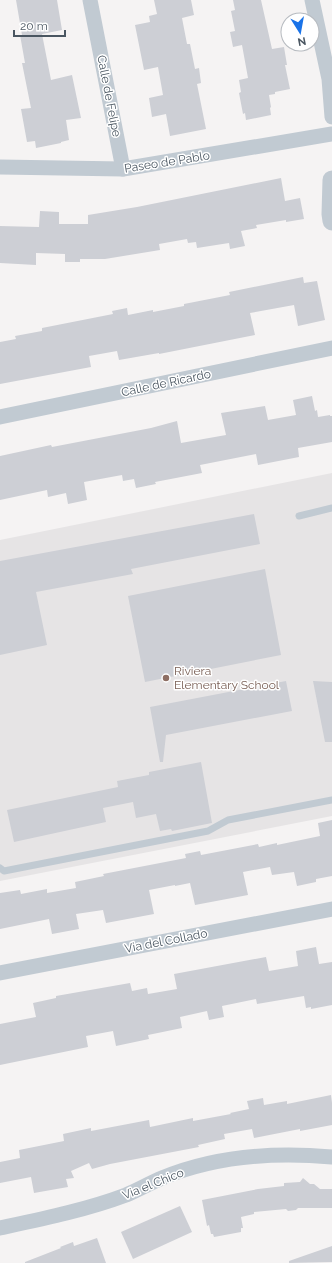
<svg xmlns="http://www.w3.org/2000/svg" width="332" height="1263" font-family="Raleway,sans-serif">
	<style>
		.education { fill: #e6e4e5 }
		.building { fill: #cdcfd5 }
		.lines { fill: none; stroke-linecap: round; stroke-linejoin: round }
		.service { stroke: #c1cad2; stroke-width: 7 }
		.minor { stroke: #c1cad2; stroke-width: 15 }
		.tertiary { stroke: #c1cad2; stroke-width: 19 }
		.education-dot { fill: #8d6e63; stroke: #fff; stroke-width: 1.5 }
		.labels { text-anchor: middle; stroke-width: 3; stroke-linejoin: round; paint-order: stroke }
		.street-label { font-size: 12px; fill: #4a5661; stroke: #fff }
		.education-label { font-size: 12px; fill: #785e54; stroke: #fff; text-anchor: start }
	</style>
	<rect width="100%" height="100%" fill="#f5f3f3"/>
	<!-- education -->
	<polygon class="education" points="332,473 332,816 0,881 0,540"/>
	<!-- building -->
	<g class="building">
		<polygon points="16,0 57,0 62,30 42,34 51,80 72,75 81,118 66,120 69,140 61,142 61,143 36,148 35,141 27,142 21,109 31,108 22,63 25,63 20,35 22,35"/>
		<polygon points="154,0 191,0 194,15 182,18 187,44 190,44 195,69 199,68 201,83 197,84 206,129 170,136 166,114 152,117 149,98 163,95 158,67 144,70 135,25 150,22 149,16 157,14"/>
		<polygon points="233,0 261,0 272,49 284,47 287,65 285,65 290,89 275,92 275,94 269,95 271,107 270,108 271,115 246,120 245,113 243,114 239,93 241,92 239,80 248,78 242,45 233,47 230,32 235,31 231,11 235,10"/>
		<polygon points="281,178 285,201 300,198 304,219 286,222 286,220 256,225 257,228 241,231 245,246 230,249 229,243 197,248 196,242 188,243 187,239 159,244 160,250 105,259 80,259 80,262 65,262 65,254 36,253 36,265 0,263 0,226 39,227 40,211 59,212 59,224 88,224 88,215 137,207"/>
		<polygon points="303,277 304,283 317,281 325,320 298,326 294,305 250,313 255,335 159,354 159,353 119,360 117,351 89,356 91,367 0,384 0,342 16,339 15,336 42,331 42,328 113,314 112,311 127,308 128,315 153,310 153,312 184,306 184,304 230,295 229,292"/>
		<polygon points="312,396 315,411 317,410 318,417 330,415 330,416 332,416 332,442 298,448 299,457 258,465 256,454 200,465 202,473 155,482 156,484 136,488 134,479 123,481 122,475 84,482 87,500 68,504 66,493 48,497 47,490 0,500 0,456 51,445 52,447 151,428 177,421 181,443 226,435 221,413 265,406 268,420 296,415 293,400"/>
		<polygon points="254,514 260,544 131,569 133,574 36,592 47,645 0,655 0,561"/>
		<polygon points="265,569 281,655 145,682 128,596"/>
		<polygon points="286,681 292,711 166,735 163,762 160,762 150,707"/>
		<polygon points="313,681 332,682 332,742 325,742"/>
		<polygon points="201,762 212,823 172,831 171,829 160,831 156,814 136,818 133,802 103,808 106,822 14,842 7,810 118,787 117,781 149,775 149,772"/>
		<polygon points="332,820 332,876 316,879 316,882 297,886 294,872 272,875 270,867 243,872 248,895 195,905 190,883 175,886 175,885 149,890 154,914 106,923 103,910 76,914 79,929 52,934 49,919 0,929 0,893 20,890 21,894 47,889 47,893 76,888 75,882 104,876 103,874 186,858 185,854 200,851 201,855 258,844 259,847 277,843 277,845 320,836 318,823"/>
		<polygon points="316,947 319,964 332,962 332,1005 311,1009 311,1007 306,1008 304,996 257,1004 256,999 222,1006 224,1017 209,1020 207,1011 180,1017 182,1028 148,1035 149,1039 116,1046 113,1031 86,1036 88,1047 0,1065 0,1024 36,1017 33,1003 56,998 56,996 130,983 132,991 147,988 148,994 177,989 174,974 266,957 269,971 298,966 296,951"/>
		<polygon points="331,1095 332,1103 332,1125 300,1131 300,1129 254,1138 252,1129 224,1134 225,1139 198,1145 199,1147 110,1164 92,1169 89,1163 71,1171 74,1178 66,1179 68,1187 34,1193 31,1177 0,1183 0,1162 20,1158 19,1150 64,1141 63,1134 91,1128 91,1131 149,1120 150,1127 193,1118 193,1121 231,1114 230,1113 249,1109 247,1101 263,1098 264,1105 287,1101 287,1104"/>
		<polygon points="303,1178 310,1184 314,1184 320,1189 332,1189 332,1208 298,1208 296,1210 288,1211 286,1209 254,1212 254,1214 241,1217 243,1228 241,1228 241,1232 214,1237 213,1234 211,1234 209,1225 207,1226 202,1200 258,1189 284,1186 284,1183 300,1182"/>
		<polygon points="180,1206 192,1232 133,1259 121,1232"/>
		<polygon points="97,1238 106,1263 25,1263 25,1262 61,1248 60,1247 73,1242 74,1246"/>
		<polygon points="332,1246 332,1262 289,1263 289,1261"/>
	</g>
	<g class="lines">
		<!-- service -->
		<g class="service">
			<polyline points="299,516 332,508"/>
			<polyline points="0,868 4,871 208,831 228,820 332,800"/>
		</g>
		<!-- minor -->
		<g class="minor">
			<polyline points="90,0 123,169"/>
			<polyline points="312,0 329,79 332,117"/>
			<polyline points="0,167 123,169 332,134"/>
			<polyline points="0,417 332,348"/>
			<polyline points="0,973 332,909"/>
			<path d="M0 1228C42 1219 86 1210 126 1195 138 1190 150 1183 162 1178 215 1156 276 1152 332 1157"/>
		</g>
		<!-- tertiary -->
		<polyline class="tertiary" points="332,180 331,214 332,221"/>
	</g>
	<!-- markers -->
	<circle class="education-dot" cx="166" cy="678" r="4"/>
	<g class="labels">
		<!-- street labels -->
		<g class="street-label">
			<text transform="translate(109 96) rotate(79)" y="4">Calle de Felipe</text>
			<text transform="translate(167 162) rotate(-9)" y="4">Paseo de Pablo</text>
			<text transform="translate(166 383) rotate(-12)" y="4">Calle de Ricardo</text>
			<text transform="translate(166 941) rotate(-11)" y="4">Via del Collado</text>
			<text transform="translate(153 1184) rotate(-22)" y="4">Via el Chico</text>
		</g>
		<!-- education labels -->
		<g class="education-label">
			<text x="174" y="675">Riviera<tspan x="174" dy="14">Elementary School</tspan></text>
		</g>
	</g>
	<!-- north arrow -->
	<g transform="translate(300 32) rotate(169)"><circle r="19" fill="#ffffff" stroke="#b7bbc0"/>
	<path d="M0-3L7 15L0 10L-7 15Z" fill="#1a73e8"/>
	<text y="-6" font-size="11" font-weight="bold" text-anchor="middle" fill="#4a5661">N</text>
	</g>
	<!-- scale -->
	<path d="M14 30v6h51v-6" fill="none" stroke="#4a5661" stroke-width="2"/>
	<text x="20" y="30" font-size="12" fill="#4a5661" stroke="#ffffff" stroke-width="3" paint-order="stroke">20 m</text>
</svg>
